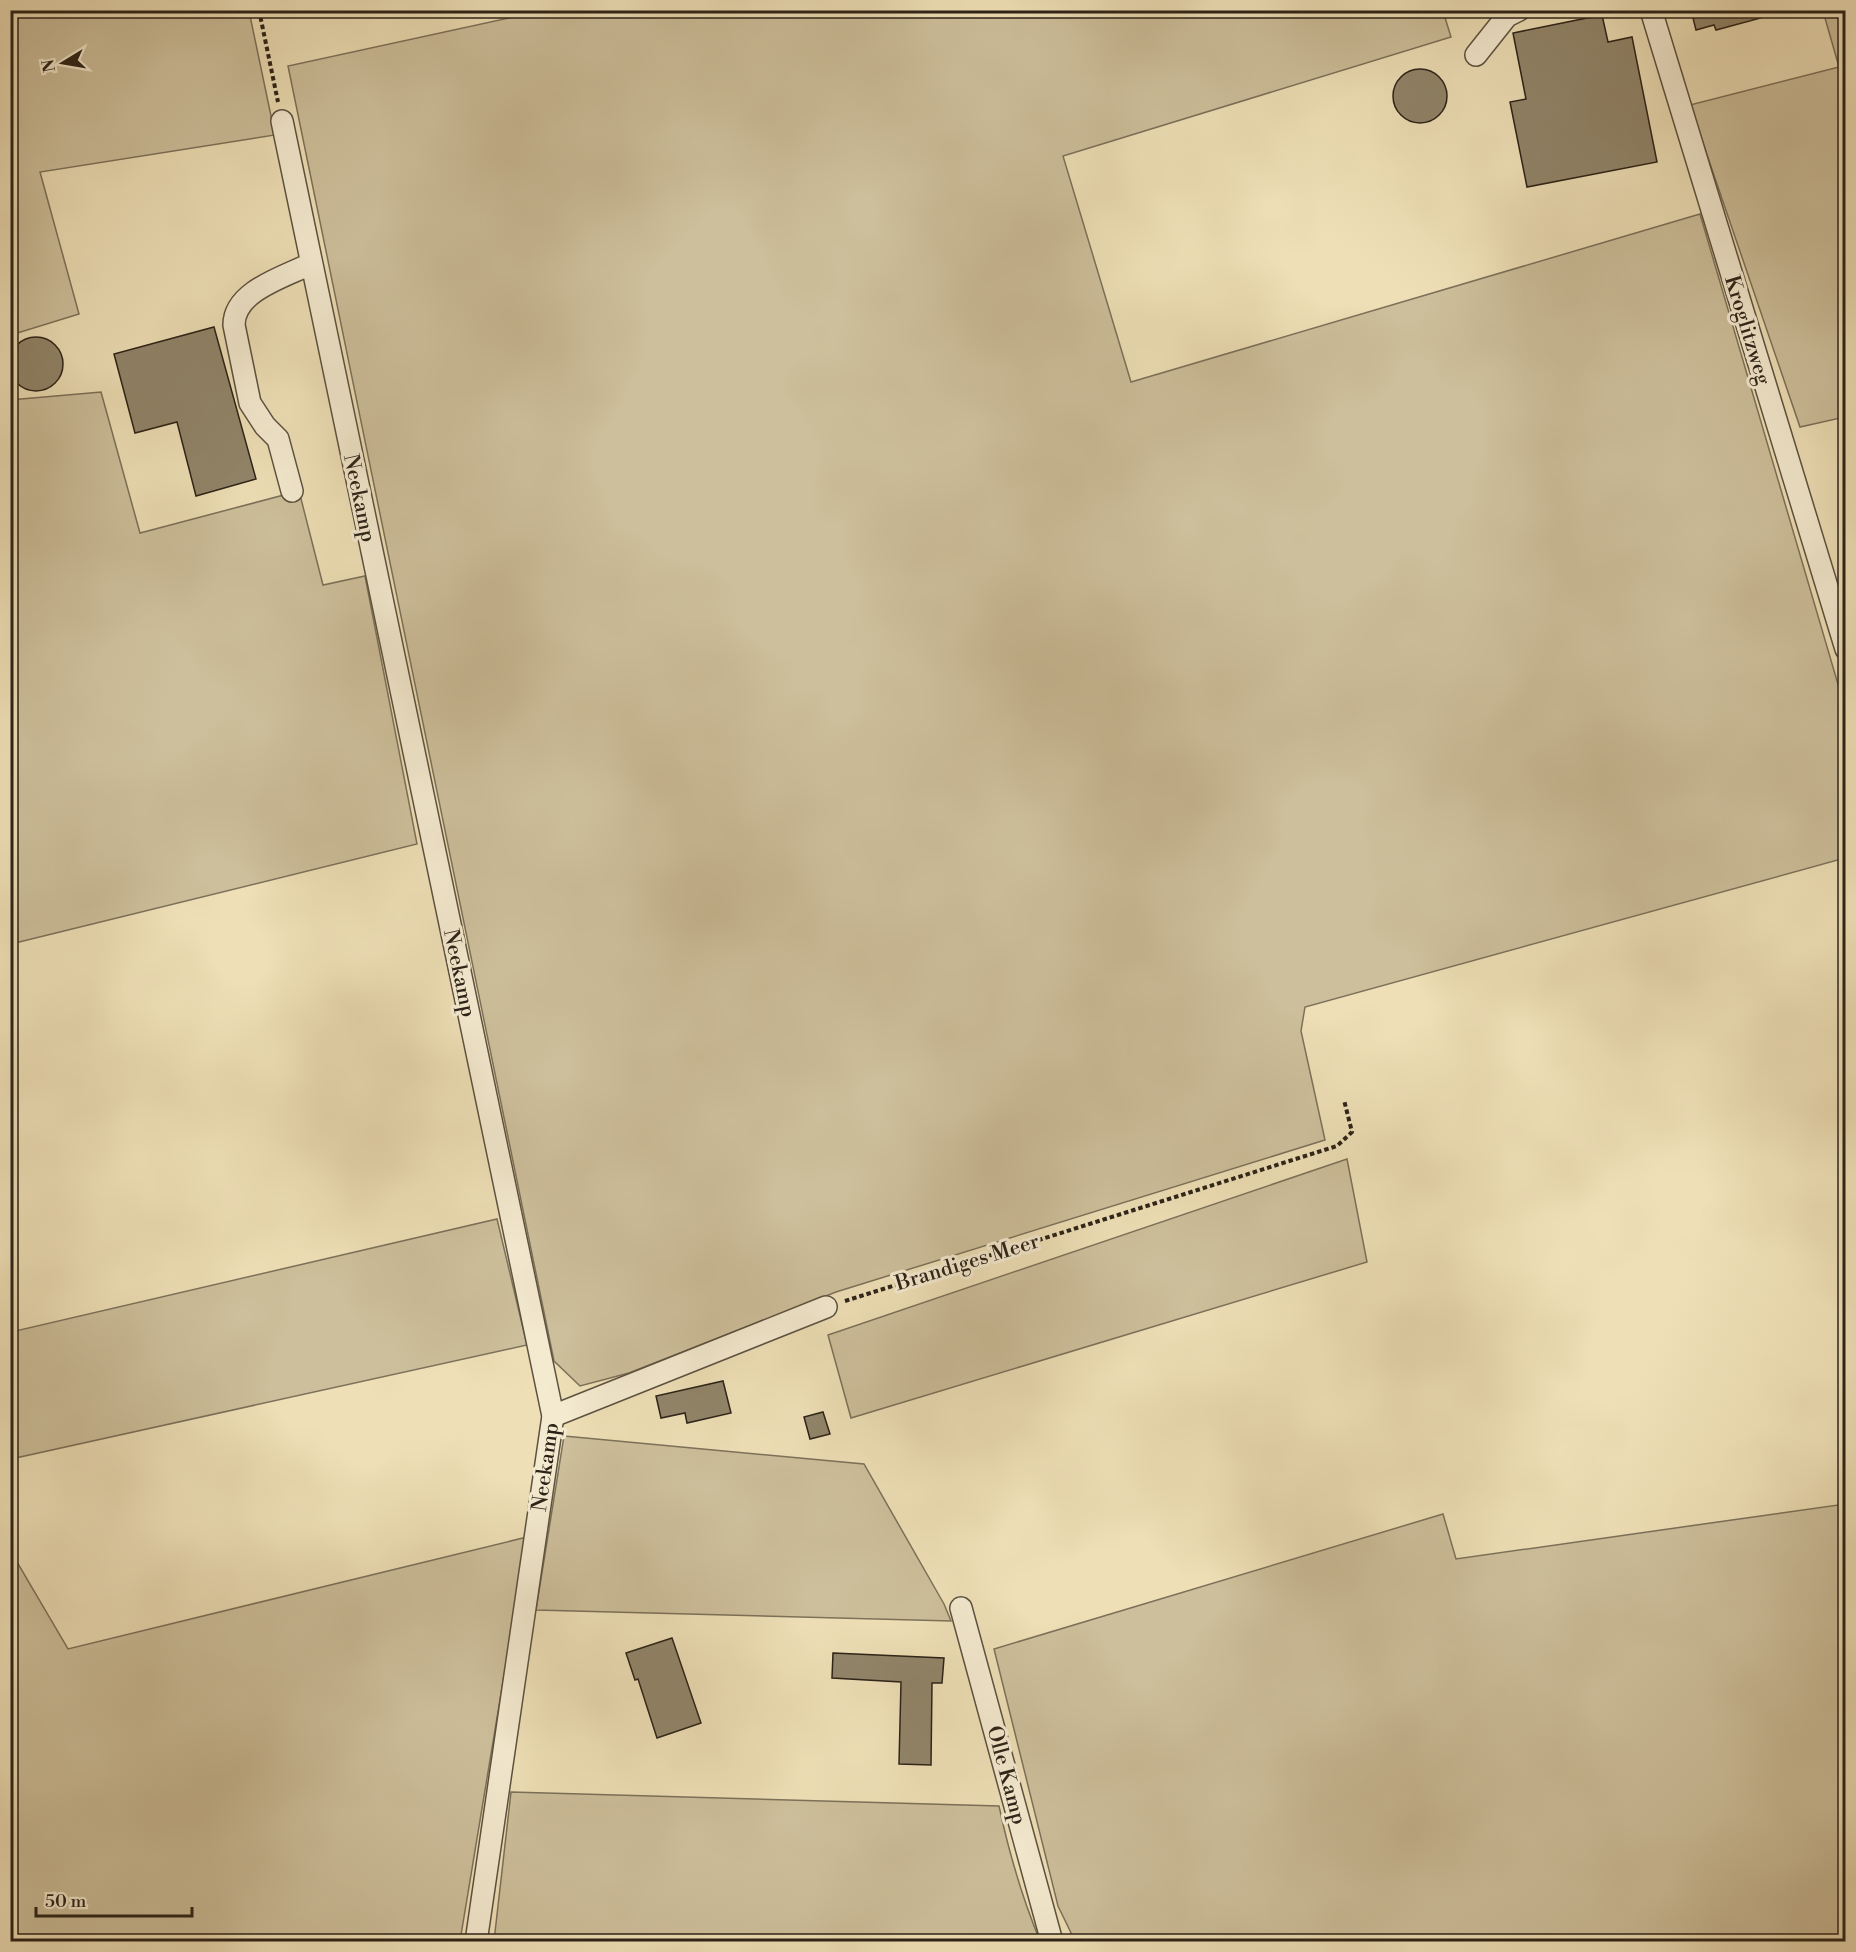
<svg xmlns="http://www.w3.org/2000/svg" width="1856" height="1952" font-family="'Libre Bodoni',serif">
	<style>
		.green { fill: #cdbf9b; stroke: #7c715a; stroke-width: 1.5 }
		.building { fill: #91856a; stroke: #2c2318; stroke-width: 1.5 }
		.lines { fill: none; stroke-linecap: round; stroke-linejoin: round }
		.minor-casing { stroke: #5c5240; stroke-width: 24 }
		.path { stroke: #2c2318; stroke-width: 4; stroke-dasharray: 4.5 3; stroke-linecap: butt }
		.minor { stroke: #f4ead0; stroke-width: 21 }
		.labels { text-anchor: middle; stroke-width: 6; stroke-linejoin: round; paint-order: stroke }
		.street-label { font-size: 21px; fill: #2c2318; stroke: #f4ead0 }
	</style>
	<rect width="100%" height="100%" fill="#eedfb6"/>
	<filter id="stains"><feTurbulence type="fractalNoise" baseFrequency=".00333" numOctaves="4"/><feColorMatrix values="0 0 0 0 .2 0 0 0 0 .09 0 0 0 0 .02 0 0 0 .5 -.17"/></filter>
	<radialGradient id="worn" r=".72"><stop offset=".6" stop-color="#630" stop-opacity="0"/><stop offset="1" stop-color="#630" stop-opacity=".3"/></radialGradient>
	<!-- green -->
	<g class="green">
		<polygon points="546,10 1443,11 1451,37 1063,156 1131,382 1700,214 1845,708 1845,858 1305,1007 1301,1031 1325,1140 836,1292 629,1373 580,1386 554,1361 288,66"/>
		<polygon points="11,11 249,11 275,135 40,172 79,314 11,335"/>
		<polygon points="1823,11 1845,11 1845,417 1800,427 1690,105 1839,67"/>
		<polygon points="101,392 140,533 299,491 323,585 365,576 417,844 11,944 10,400"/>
		<polygon points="1347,1159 1367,1262 851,1418 828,1335"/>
		<polygon points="497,1219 527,1345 11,1459 11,1332"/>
		<polygon points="564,1436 864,1464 944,1604 951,1621 536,1610"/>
		<polygon points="1845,1504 1845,1941 1075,1941 1058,1906 994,1649 1443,1514 1456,1559"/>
		<polygon points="527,1537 460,1941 11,1941 10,1550 68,1649"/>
		<path d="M511 1792 999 1806C1009 1853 1022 1897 1040 1941H494Z"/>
	</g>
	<!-- building -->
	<g class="building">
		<polygon points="1691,10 1767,10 1768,16 1716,30 1714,25 1696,30"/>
		<polygon points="1602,15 1608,42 1632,37 1657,162 1527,187 1510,102 1526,99 1513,33"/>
		<circle cx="1420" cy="96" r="27"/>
		<polygon points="214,327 256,479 196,496 177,422 135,433 114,354"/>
		<circle cx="36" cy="364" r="27"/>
		<polygon points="723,1381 731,1413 687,1423 685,1413 661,1418 656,1396"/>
		<polygon points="823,1412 830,1434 810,1439 804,1417"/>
		<polygon points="672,1638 701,1723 657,1738 638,1679 635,1680 626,1653"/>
		<polygon points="833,1653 944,1658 942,1683 932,1683 931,1765 899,1764 901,1682 832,1678"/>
	</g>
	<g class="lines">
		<defs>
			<g id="minor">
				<polyline points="1651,10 1846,649"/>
				<polyline points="1476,55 1507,16 1519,10"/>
				<polyline points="282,121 553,1416 476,1942"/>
				<path d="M292 491 278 439 265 426 250 403 234 325C234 291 284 277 310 264"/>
				<polyline points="553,1416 826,1307"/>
				<polyline points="961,1608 1052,1942"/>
			</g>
		</defs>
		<!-- minor casing -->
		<use href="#minor" class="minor-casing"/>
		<!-- path -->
		<g class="path">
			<polyline points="259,10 278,102"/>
			<polyline points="845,1301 1337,1146 1352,1132 1344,1100"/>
		</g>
		<!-- minor -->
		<use href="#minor" class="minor"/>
	</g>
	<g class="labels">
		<!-- street labels -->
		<g class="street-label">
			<text transform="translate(1748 330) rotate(73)" y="7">Kroglitzweg</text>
			<text transform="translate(360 498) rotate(78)" y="7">Neekamp</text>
			<text transform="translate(460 973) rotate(78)" y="7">Neekamp</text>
			<text transform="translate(967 1262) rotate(-17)" y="7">Brandiges Meer</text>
			<text transform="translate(545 1467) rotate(-82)" y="7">Neekamp</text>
			<text transform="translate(1007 1775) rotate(75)" y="7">Olle Kamp</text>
		</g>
	</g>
	<!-- margin -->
	<rect width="1856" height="1952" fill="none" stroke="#eedfb6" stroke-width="36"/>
	<rect x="12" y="12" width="1832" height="1928" fill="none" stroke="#2c2318" stroke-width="3"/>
	<rect x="18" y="18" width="1820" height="1916" fill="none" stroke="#2c2318" stroke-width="1.5"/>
	<!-- north arrow -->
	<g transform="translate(63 63) rotate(259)" stroke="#f4ead0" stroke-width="4.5" paint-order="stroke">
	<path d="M0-4.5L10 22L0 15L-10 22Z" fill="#2c2318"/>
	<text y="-9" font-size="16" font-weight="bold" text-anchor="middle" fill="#2c2318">N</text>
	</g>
	<!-- scale -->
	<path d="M36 1907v9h156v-9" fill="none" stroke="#2c2318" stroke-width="3"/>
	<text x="45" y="1907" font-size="18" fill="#2c2318" stroke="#f4ead0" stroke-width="4.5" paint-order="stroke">50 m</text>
	<rect width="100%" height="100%" filter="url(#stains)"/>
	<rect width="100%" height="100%" fill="url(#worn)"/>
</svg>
